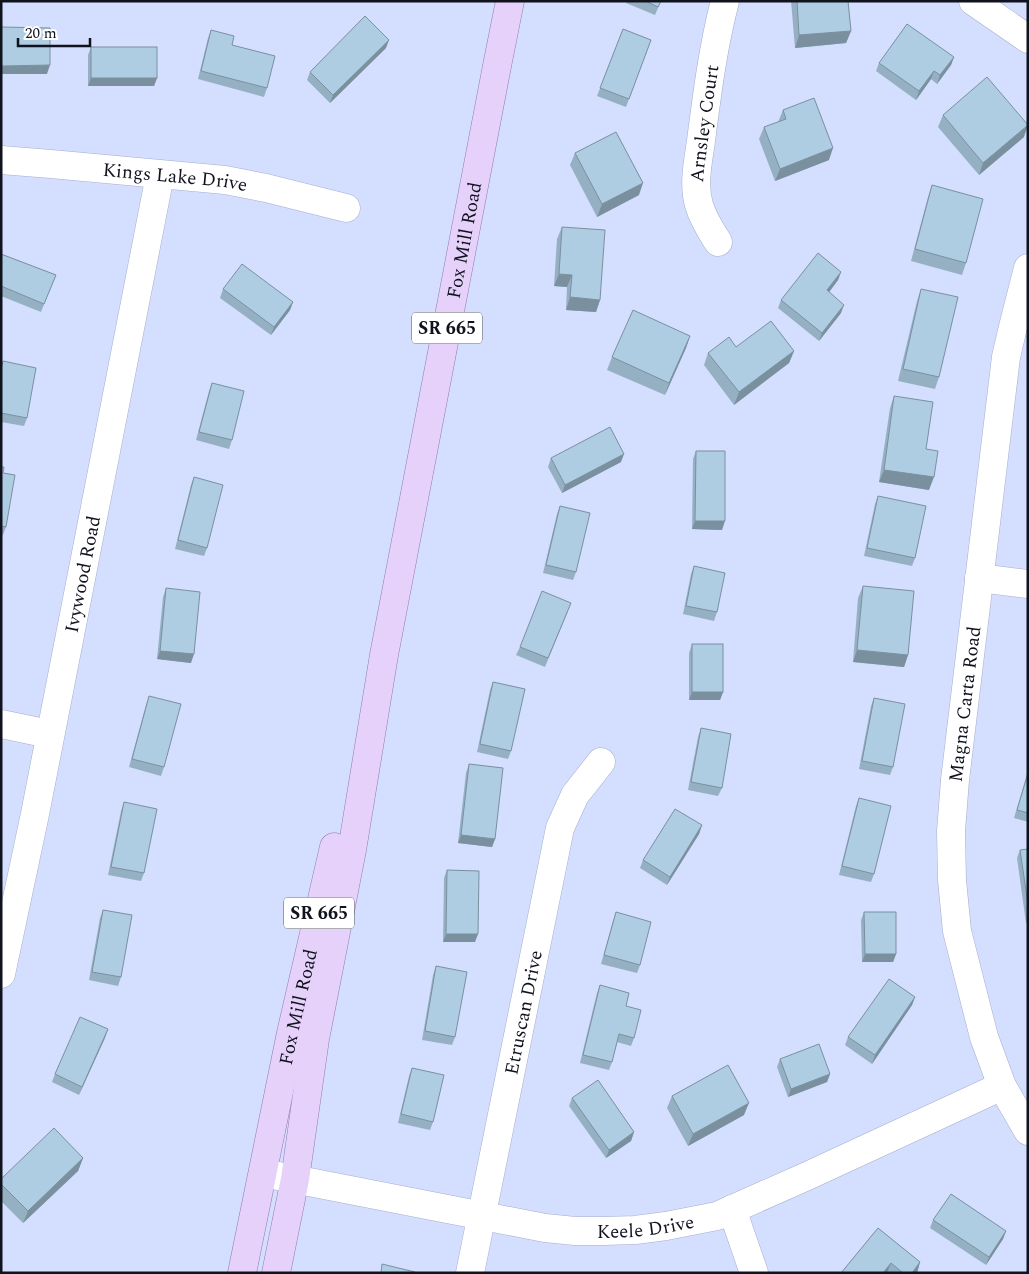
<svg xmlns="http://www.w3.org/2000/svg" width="1029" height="1274" font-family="Spectral,serif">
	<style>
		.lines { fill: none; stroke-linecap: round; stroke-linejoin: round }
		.minor-casing { stroke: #a5aecd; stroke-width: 29 }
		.major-casing { stroke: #917aac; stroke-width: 29 }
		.minor { stroke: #fff; stroke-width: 28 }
		.major { stroke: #e6d1fb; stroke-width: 28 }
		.wall { fill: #96b0c3 }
		.shaded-wall { fill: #7a909f }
		.building { fill: #aecde3; stroke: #7a909f }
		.labels { text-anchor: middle; stroke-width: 4; stroke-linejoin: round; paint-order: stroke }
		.shield { fill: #fff; stroke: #585a62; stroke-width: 1 }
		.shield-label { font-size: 18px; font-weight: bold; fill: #10131e }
		.street-label { font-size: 19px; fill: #10131e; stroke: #fff }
	</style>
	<rect width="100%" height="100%" fill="#d4defe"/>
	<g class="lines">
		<defs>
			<g id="minor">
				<polyline points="973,1 1028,39"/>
				<path id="s1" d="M1 160 51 164 225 180 266 188 346 208"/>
				<path id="s2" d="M718 242C711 231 703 219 699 205 693 184 698 162 701 141 707 94 713 47 725 1"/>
				<polyline points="1028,268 1013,327 1006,357 955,780 951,831 952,880 957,931 984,1037 1002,1086 1028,1131"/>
				<polyline points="979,578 1028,584"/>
				<polyline points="1,724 49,734"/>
				<path id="s3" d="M1 974 35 814 160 175"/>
				<path id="s4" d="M263 1173 545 1228 575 1231H604L635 1230 666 1226 717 1216 805 1177 1002 1086"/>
				<polyline points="732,1209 754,1273"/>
				<path id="s5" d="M470 1273 560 828 575 795 601 762"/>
			</g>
			<g id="major">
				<path id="s6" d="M242 1273 291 1033 334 847"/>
				<path id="s7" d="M276 1273 295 1179 315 1039 352 850 384 655 497 66 510 1"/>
			</g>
		</defs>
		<!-- minor casing -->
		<use href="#minor" class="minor-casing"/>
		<!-- major casing -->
		<use href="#major" class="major-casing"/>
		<!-- minor -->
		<use href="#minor" class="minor"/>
		<!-- major -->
		<use href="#major" class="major"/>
	</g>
	<!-- wall -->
	<g class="wall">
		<polygon points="627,1 661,1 655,15 626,3"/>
		<polygon points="791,1 848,1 851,31 846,43 795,48"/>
		<polygon points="623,29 651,40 626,107 597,96"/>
		<polygon points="211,30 232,45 267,88 264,97 198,79 208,38"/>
		<polygon points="91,47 157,78 154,86 88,86 88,55"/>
		<polygon points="386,48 330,103 307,80 310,72"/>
		<polygon points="954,57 951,65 937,84 931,79 916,100 876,71 879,63"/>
		<polygon points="783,110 829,160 775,181 759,139 764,127 778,122"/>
		<polygon points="943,115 1024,137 979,175 938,127"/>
		<polygon points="575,153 639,195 597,217 570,165"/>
		<polygon points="932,185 966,263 962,275 911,261 928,197"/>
		<polygon points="562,227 600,300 596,312 566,310 567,287 554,286 557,239"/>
		<polygon points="1,254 56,275 41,312 1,296"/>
		<polygon points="841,272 838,280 829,292 841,313 819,341 778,308 781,300"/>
		<polygon points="223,289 293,302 290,310 271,335 220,298"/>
		<polygon points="921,289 939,377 935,389 898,381 917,301"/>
		<polygon points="690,336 686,348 665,395 607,370 612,357"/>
		<polygon points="736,347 794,351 789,363 734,405 704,365 708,353"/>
		<polygon points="3,361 27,418 24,426 1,422 1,365"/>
		<polygon points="212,383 232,440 229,449 196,440 209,391"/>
		<polygon points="894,396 926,449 929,490 879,482 890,408"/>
		<polygon points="696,451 722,530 692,529 693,459"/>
		<polygon points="551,458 621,462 562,493 548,467"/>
		<polygon points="1,467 3,473 6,527 3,535 1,535"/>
		<polygon points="194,477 207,548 204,556 175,549 191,485"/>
		<polygon points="878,496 915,558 912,566 864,556 875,504"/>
		<polygon points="560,506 576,572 573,580 543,573 557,514"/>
		<polygon points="694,566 717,612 714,621 683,614 691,574"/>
		<polygon points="863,586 908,655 904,667 853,662 858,598"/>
		<polygon points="166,588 191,663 157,659 163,597"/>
		<polygon points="568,611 545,667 516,655 520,647"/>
		<polygon points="692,644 723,692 720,700 689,700 689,653"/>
		<polygon points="493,682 511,751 508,759 477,752 490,690"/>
		<polygon points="149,696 164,767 161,776 129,767 146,705"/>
		<polygon points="874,698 893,767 890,775 859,769 871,706"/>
		<polygon points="701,728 722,788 718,796 688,790 698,737"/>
		<polygon points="469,764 495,839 492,847 458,843 466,773"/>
		<polygon points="1028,771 1028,822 1014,818"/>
		<polygon points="859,798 874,874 871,882 839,875 856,806"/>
		<polygon points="124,802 144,873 141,881 108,875 121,811"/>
		<polygon points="702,825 699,834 667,885 640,868 643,860"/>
		<polygon points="1028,849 1028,923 1026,923 1017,858 1020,850"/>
		<polygon points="447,870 475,942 443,942 444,878"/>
		<polygon points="103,910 121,977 118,986 89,980 100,918"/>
		<polygon points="616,912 640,965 637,973 601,964 613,921"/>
		<polygon points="864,912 896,954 893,962 862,962 861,920"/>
		<polygon points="436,966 455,1037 452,1045 422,1040 433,975"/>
		<polygon points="600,985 626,1006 634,1038 631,1046 617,1042 612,1062 609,1070 580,1063 597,993"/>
		<polygon points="915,997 912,1005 872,1064 845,1045 848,1037"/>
		<polygon points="108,1029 79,1095 52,1082 55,1074"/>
		<polygon points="780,1059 830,1074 827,1082 788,1097 777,1067"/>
		<polygon points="412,1068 433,1122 430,1130 398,1123 409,1076"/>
		<polygon points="672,1096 744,1115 688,1146 667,1108"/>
		<polygon points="572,1098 634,1132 631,1141 606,1158 569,1106"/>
		<polygon points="83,1158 78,1171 23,1223 1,1201 1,1179"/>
		<polygon points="933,1220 1006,1231 1003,1239 986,1265 930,1228"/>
		<polygon points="878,1228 920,1262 917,1273 841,1273"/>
	</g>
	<!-- shaded-wall -->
	<g class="shaded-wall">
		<polygon points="851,31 846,43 795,48 799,35"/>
		<polygon points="389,40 386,48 330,103 333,95"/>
		<polygon points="954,57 951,65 937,84 940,75"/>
		<polygon points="50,65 47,74 1,74 1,66"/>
		<polygon points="934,71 931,79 916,100 919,91"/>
		<polygon points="91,78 157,78 154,86 88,86"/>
		<polygon points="1028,125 1024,137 979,175 983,163"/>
		<polygon points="833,148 829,160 775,181 780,169"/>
		<polygon points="643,183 639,195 597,217 602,204"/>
		<polygon points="841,272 838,280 824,299 827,290"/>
		<polygon points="559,274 572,275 567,287 554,286"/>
		<polygon points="570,297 600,300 596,312 566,310"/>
		<polygon points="293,302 290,310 271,335 274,327"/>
		<polygon points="844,305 841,313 819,341 822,333"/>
		<polygon points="690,336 686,348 665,395 669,383"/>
		<polygon points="794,351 789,363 734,405 739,392"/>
		<polygon points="624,454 621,462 562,493 565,485"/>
		<polygon points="884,470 934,477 929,490 879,482"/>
		<polygon points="695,521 725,521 722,530 692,529"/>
		<polygon points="857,650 908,655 904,667 853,662"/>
		<polygon points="160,651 194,654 191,663 157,659"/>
		<polygon points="692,692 723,692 720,700 689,700"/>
		<polygon points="702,825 699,834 667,885 670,877"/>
		<polygon points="461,835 495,839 492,847 458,843"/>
		<polygon points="446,934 478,934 475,942 443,942"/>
		<polygon points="865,954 896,954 893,962 862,962"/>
		<polygon points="915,997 912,1005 872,1064 875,1055"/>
		<polygon points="108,1029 105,1038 79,1095 82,1087"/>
		<polygon points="830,1074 827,1082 788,1097 791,1089"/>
		<polygon points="749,1103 744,1115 688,1146 693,1134"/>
		<polygon points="634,1132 631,1141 606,1158 609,1150"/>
		<polygon points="83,1158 78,1171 23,1223 28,1211"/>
		<polygon points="1006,1231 1003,1239 986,1265 989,1257"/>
		<polygon points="920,1262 917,1273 912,1273"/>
		<polygon points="891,1263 887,1273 883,1273"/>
	</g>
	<!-- building -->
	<g class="building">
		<polygon points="645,1 661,1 658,7"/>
		<polygon points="797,1 848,1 851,31 799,35"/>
		<polygon points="365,16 389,40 333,95 310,72"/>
		<polygon points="907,24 954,57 940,75 934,71 919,91 879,63"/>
		<polygon points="1,27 50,28 50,65 1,66"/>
		<polygon points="623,29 651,40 629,99 600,88"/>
		<polygon points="211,30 234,36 232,45 275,56 267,88 201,71"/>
		<rect x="91" y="47" width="66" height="31"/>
		<polygon points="987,77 1028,125 983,163 943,115"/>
		<polygon points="814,98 833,148 780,169 764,127 786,119 783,110"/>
		<polygon points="616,132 643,183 602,204 575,153"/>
		<polygon points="932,185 983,199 966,263 915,249"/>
		<polygon points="562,227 605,230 600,300 570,297 572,275 559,274"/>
		<polygon points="818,253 841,272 827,290 844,305 822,333 781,300"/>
		<polygon points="1,254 56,275 44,304 1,286"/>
		<polygon points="242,264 293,302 274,327 223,289"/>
		<polygon points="921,289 958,297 939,377 903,369"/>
		<polygon points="633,310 690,336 669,383 612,357"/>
		<polygon points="771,321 794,351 739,392 708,353 729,337 736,347"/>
		<polygon points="3,361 36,368 27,418 1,413 1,369"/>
		<polygon points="212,383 244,391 232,440 199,432"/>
		<polygon points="894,396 933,402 926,449 938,451 934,477 884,470"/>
		<polygon points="610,427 624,454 565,485 551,458"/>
		<polygon points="696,451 725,451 725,521 695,521"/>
		<polygon points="1,467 4,467 3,473 15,475 6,527 1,526"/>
		<polygon points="194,477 223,485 207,548 178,540"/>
		<polygon points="878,496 926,506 915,558 867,548"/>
		<polygon points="560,506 590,513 576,572 546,565"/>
		<polygon points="694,566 725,573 717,612 686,606"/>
		<polygon points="863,586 914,591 908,655 857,650"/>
		<polygon points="166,588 200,592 194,654 160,651"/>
		<polygon points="542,591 571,603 548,658 520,647"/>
		<rect x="692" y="644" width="31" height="48"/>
		<polygon points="493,682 525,689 511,751 480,744"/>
		<polygon points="149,696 181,704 164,767 132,759"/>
		<polygon points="874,698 905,704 893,767 862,761"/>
		<polygon points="701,728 731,734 722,788 691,782"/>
		<polygon points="469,764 503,768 495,839 461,835"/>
		<polygon points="1028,773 1028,813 1017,810"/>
		<polygon points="859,798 891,806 874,874 842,866"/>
		<polygon points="124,802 157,809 144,873 111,867"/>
		<polygon points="675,809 702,825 670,877 643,860"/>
		<polygon points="1028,849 1028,904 1020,850"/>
		<polygon points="447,870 479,871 478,934 446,934"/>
		<polygon points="103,910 132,915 121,977 92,972"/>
		<polygon points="616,912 651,922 640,965 604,955"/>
		<polygon points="864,912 896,912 896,954 865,954"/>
		<polygon points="436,966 467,972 455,1037 425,1031"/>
		<polygon points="889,979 915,997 875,1055 848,1037"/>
		<polygon points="600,985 629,993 626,1006 641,1010 634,1038 619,1034 612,1062 583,1055"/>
		<polygon points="80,1017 108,1029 82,1087 55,1074"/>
		<polygon points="819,1044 830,1074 791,1089 780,1059"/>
		<polygon points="728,1065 749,1103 693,1134 672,1096"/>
		<polygon points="412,1068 444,1075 433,1122 401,1114"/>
		<polygon points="598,1080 634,1132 609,1150 572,1098"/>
		<polygon points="54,1128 83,1158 28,1211 1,1184 1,1179"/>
		<polygon points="951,1194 1006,1231 989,1257 933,1220"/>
		<polygon points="878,1228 920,1262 912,1273 903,1273 891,1263 883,1273 841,1273"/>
		<polygon points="382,1264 415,1272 415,1273 381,1273"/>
	</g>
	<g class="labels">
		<!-- shield labels -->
		<g class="shield">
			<rect x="412" y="312.5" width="70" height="31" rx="4"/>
			<rect x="284" y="897.5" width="70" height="31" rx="4"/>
		</g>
		<g class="shield-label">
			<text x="447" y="334">SR 665</text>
			<text x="319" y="919">SR 665</text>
		</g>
		<!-- street labels -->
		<g class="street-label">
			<text dy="7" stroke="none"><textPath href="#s2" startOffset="124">Arnsley Court</textPath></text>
			<text dy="7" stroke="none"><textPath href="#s1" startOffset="175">Kings Lake Drive</textPath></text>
			<text dy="7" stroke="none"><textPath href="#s7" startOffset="1050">Fox Mill Road</textPath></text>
			<text dy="7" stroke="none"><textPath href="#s3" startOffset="408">Ivywood Road</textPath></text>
			<text transform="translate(964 704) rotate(-83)" y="7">Magna Carta Road</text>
			<text dy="7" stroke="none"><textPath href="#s6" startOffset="272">Fox Mill Road</textPath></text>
			<text dy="7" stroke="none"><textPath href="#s5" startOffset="266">Etruscan Drive</textPath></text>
			<text dy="7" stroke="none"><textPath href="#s4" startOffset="388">Keele Drive</textPath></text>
		</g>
	</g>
	<!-- border -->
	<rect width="1029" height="1274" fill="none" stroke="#10131e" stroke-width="5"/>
	<!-- scale -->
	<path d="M18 38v8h72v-8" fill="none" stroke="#10131e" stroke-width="2.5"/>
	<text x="25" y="38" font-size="15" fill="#10131e" stroke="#ffffff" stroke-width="4" paint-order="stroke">20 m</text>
</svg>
